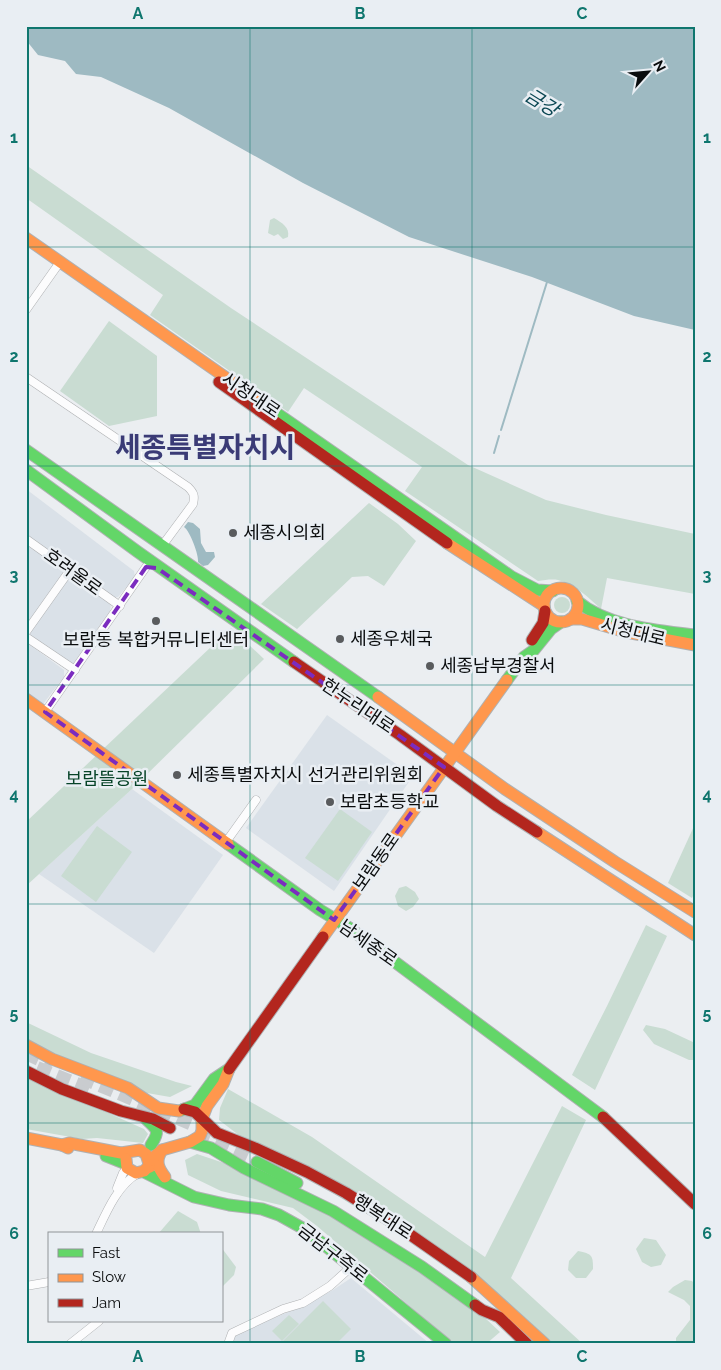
<svg xmlns="http://www.w3.org/2000/svg" width="721" height="1370" font-family="Raleway,'Noto Sans KR',sans-serif">
	<style>
		.built { fill: #dae1e8 }
		.green { fill: #c9dcd2 }
		.water { fill: #9ebac2 }
		.lines { fill: none; stroke-linecap: round; stroke-linejoin: round }
		.stream { stroke: #9ebac2; stroke-width: 2 }
		.highway-tunnel { stroke: #c9cccf; stroke-width: 14; stroke-dasharray: 14 7; stroke-linecap: butt }
		.street-casing { stroke: #afb1b3; stroke-width: 9 }
		.fast-casing { stroke: #afb1b3; stroke-width: 13 }
		.slow-casing { stroke: #afb1b3; stroke-width: 13 }
		.jam-casing { stroke: #afb1b3; stroke-width: 13 }
		.street { stroke: #fcfcfd; stroke-width: 8 }
		.fast { stroke: #63d668; stroke-width: 11 }
		.slow { stroke: #ff974d; stroke-width: 11 }
		.jam { stroke: #b3261e; stroke-width: 11 }
		.marked { fill: none; stroke: #7b2cbf; stroke-width: 4; stroke-dasharray: 10 6; stroke-linejoin: round }
		.grid { fill: none; stroke: #0f766e; stroke-width: 1; stroke-opacity: 0.55 }
		.poi-dot { fill: #595b5d; stroke: #e9eef3; stroke-width: 2 }
		.labels { text-anchor: middle; stroke-width: 5; stroke-linejoin: round; paint-order: stroke }
		.street-label { font-size: 18px; fill: #0a0c0d; stroke: #e9eef3 }
		.poi-label { font-size: 18px; fill: #0a0c0d; stroke: #e9eef3; text-anchor: start }
		.park-label { font-size: 18px; fill: #074328; stroke: #e9eef3 }
		.water-label { font-size: 19px; font-style: italic; fill: #0a4652; stroke: #e9eef3 }
		.town-label { font-size: 28px; font-weight: bold; fill: #3a3b76; stroke: #e9eef3 }
		.neatline { fill: none; stroke: #0f766e; stroke-width: 2 }
		.grid-label { font-size: 16px; text-anchor: middle; font-weight: bold; fill: #0f766e }
	</style>
	<rect width="100%" height="100%" fill="#ebeef1"/>
	<!-- built -->
	<g class="built">
		<polygon points="26,489 134,571 135,577 118,597 114,597 26,534"/>
		<polygon points="26,542 63,569 63,575 26,629"/>
		<polygon points="68,578 74,578 111,604 110,611 73,664 32,639 30,635 31,630"/>
		<polygon points="26,642 64,670 64,677 43,704 39,704 26,695"/>
		<polygon points="327,715 413,776 334,891 246,828"/>
		<polygon points="132,789 223,855 154,953 39,874"/>
		<polygon points="351,1278 430,1344 232,1344 232,1336 300,1307 333,1290"/>
	</g>
	<!-- green -->
	<g class="green">
		<path d="M26 165 231 308 468 465 546 500 606 515 695 534V594L607 578 601 609C589 598 575 584 558 580 552 579 545 580 538 581L405 491 422 467 304 388 288 412 150 315 163 295 26 198Z"/>
		<path d="M274 218C282 223 290 227 288 237L283 239 278 234 274 236 268 233 270 220Z"/>
		<polygon points="109,321 157,356 157,416 109,426 60,391"/>
		<polygon points="369,503 398,524 416,541 384,586 368,576 352,577 297,629 261,604"/>
		<circle cx="562" cy="605" r="8"/>
		<polygon points="231,628 264,659 132,789 26,886 26,822"/>
		<polygon points="340,809 372,832 338,881 305,858"/>
		<polygon points="695,824 695,892 692,898 668,883"/>
		<polygon points="97,826 132,852 96,902 61,876"/>
		<polygon points="406,886 415,892 419,899 413,907 406,911 398,906 395,896 399,888"/>
		<polygon points="646,925 667,936 595,1090 572,1075 607,1006"/>
		<polygon points="26,1022 91,1053 176,1082 192,1086 170,1097 147,1093 26,1042"/>
		<polygon points="646,1025 665,1029 695,1043 695,1060 689,1060 654,1044 643,1030"/>
		<polygon points="26,1076 144,1129 148,1134 143,1143 97,1138 82,1139 26,1129"/>
		<polygon points="228,1089 312,1137 485,1257 562,1106 586,1120 511,1278 583,1344 554,1344 502,1297 240,1136 219,1120 220,1108"/>
		<polygon points="197,1154 233,1166 328,1211 467,1301 500,1332 486,1344 456,1344 435,1328 317,1226 293,1208 221,1191 188,1175 185,1160"/>
		<polygon points="178,1211 197,1222 201,1234 158,1234"/>
		<polygon points="644,1238 656,1240 666,1255 661,1265 651,1267 642,1262 636,1249"/>
		<polygon points="221,1247 236,1267 234,1275 221,1288"/>
		<path d="M578 1251C592 1254 593 1255 593 1269L586 1278H576L568 1270 569 1261Z"/>
		<polygon points="685,1280 692,1281 695,1284 695,1344 676,1344 676,1338 690,1320 690,1306 684,1300 668,1292 673,1287"/>
		<polygon points="323,1301 351,1329 336,1344 285,1344 283,1341"/>
		<polygon points="289,1315 299,1324 282,1341 272,1331"/>
	</g>
	<!-- water -->
	<g class="water">
		<polygon points="26,26 695,26 695,330 634,316 532,277 409,237 303,183 169,108 101,77 76,74 65,61 38,55 26,40"/>
		<path d="M188 522 193 523 200 529 201 543 206 552H214L215 557 208 565 203 566 198 562C199 555 190 531 184 527Z"/>
	</g>
	<g class="lines">
		<!-- stream -->
		<g class="stream">
			<polyline points="501,430 547,282"/>
			<polyline points="494,453 499,436"/>
		</g>
		<!-- highway-tunnel -->
		<g class="highway-tunnel">
			<polyline points="26,1053 52,1065"/>
			<polyline points="37,1068 91,1090"/>
			<polyline points="81,1077 211,1132"/>
			<polyline points="196,1134 257,1162"/>
		</g>
		<defs>
			<g id="street">
				<polyline points="26,310 60,262"/>
				<path d="M26 377 188 487C194 493 195 496 193 504L162 546"/>
				<polyline points="26,539 120,606"/>
				<polyline points="26,632 70,570"/>
				<polyline points="26,637 75,670"/>
				<polyline points="45,712 146,567"/>
				<polyline points="226,842 256,800"/>
				<polyline points="117,1188 123,1173 127,1168"/>
				<path d="M96 1234C106 1213 117 1186 137 1174"/>
				<polyline points="26,1286 49,1282"/>
				<polyline points="70,1344 99,1321"/>
				<polyline points="228,1344 232,1333 283,1309 303,1303 330,1286 351,1267"/>
			</g>
			<g id="fast">
				<polyline points="255,398 512,577 537,590 553,591"/>
				<polyline points="26,450 378,697"/>
				<polyline points="26,470 138,552 294,662"/>
				<path d="M577 601C608 627 656 630 695 635"/>
				<polyline points="507,680 524,657 534,650 551,629 561,622"/>
				<polyline points="228,844 320,910 348,927 603,1117"/>
				<polyline points="182,1110 195,1105 214,1079 229,1069"/>
				<path d="M146 1119C158 1130 160 1131 151 1145"/>
				<polyline points="190,1142 211,1148 244,1168 333,1211 422,1267 475,1305"/>
				<polyline points="106,1156 126,1164"/>
				<polyline points="257,1162 297,1183"/>
				<polyline points="144,1172 194,1197 229,1205 262,1209 279,1215 306,1230 446,1344"/>
			</g>
			<g id="slow">
				<polyline points="26,238 255,398"/>
				<polyline points="447,543 544,606"/>
				<circle cx="561" cy="605" r="17"/>
				<polyline points="571,619 582,619 626,632 695,645"/>
				<polyline points="378,697 505,789 615,862 695,912"/>
				<polyline points="26,699 228,844"/>
				<polyline points="537,832 695,935"/>
				<polyline points="323,937 507,680"/>
				<polyline points="26,1045 52,1059 128,1088 158,1108 179,1111"/>
				<polyline points="26,1138 62,1145 68,1148"/>
				<polyline points="62,1145 69,1143 121,1153 140,1150 146,1154 150,1167"/>
				<path d="M162 1150C155 1161 158 1168 165 1177"/>
				<polyline points="126,1159 127,1168 136,1173 144,1171 149,1166"/>
				<polyline points="149,1161 162,1150 190,1142 200,1136 202,1131 202,1119 207,1106 223,1084 229,1069"/>
				<polyline points="471,1277 545,1344"/>
			</g>
			<g id="jam">
				<polyline points="219,382 447,543"/>
				<polyline points="532,640 543,623 545,611"/>
				<polyline points="294,662 400,735 497,806 537,832"/>
				<polyline points="229,1069 323,937"/>
				<polyline points="26,1071 62,1089 121,1111 153,1119 170,1128"/>
				<polyline points="184,1109 195,1112 217,1133 255,1148 307,1172 346,1193 392,1222 471,1277"/>
				<polyline points="603,1117 695,1204"/>
				<polyline points="475,1305 482,1310 499,1317 527,1344"/>
			</g>
		</defs>
		<!-- street casing -->
		<use href="#street" class="street-casing"/>
		<!-- fast casing -->
		<use href="#fast" class="fast-casing"/>
		<!-- slow casing -->
		<use href="#slow" class="slow-casing"/>
		<!-- jam casing -->
		<use href="#jam" class="jam-casing"/>
		<!-- street -->
		<use href="#street" class="street"/>
		<!-- fast -->
		<use href="#fast" class="fast"/>
		<!-- slow -->
		<use href="#slow" class="slow"/>
		<!-- jam -->
		<use href="#jam" class="jam"/>
	</g>
	<!-- marked area -->
	<path class="marked" d="M146 567 157 568 444 767 334 920 45 712Z"/>
	<!-- grid -->
	<path class="grid" d="M250 26V1344M472 26V1344M26 247H695M26 466H695M26 685H695M26 904H695M26 1123H695"/>
	<!-- markers -->
	<g class="poi-dot">
		<circle cx="233" cy="533" r="5"/>
		<circle cx="156" cy="621" r="5"/>
		<circle cx="340" cy="639" r="5"/>
		<circle cx="430" cy="666" r="5"/>
		<circle cx="177" cy="775" r="5"/>
		<circle cx="330" cy="802" r="5"/>
	</g>
	<g class="labels">
		<!-- street labels -->
		<g class="street-label">
			<text transform="translate(251 395) rotate(34)" y="6">시청대로</text>
			<text transform="translate(73 572) rotate(36)" y="6">호려울로</text>
			<text transform="translate(633 632) rotate(14)" y="6">시청대로</text>
			<text transform="translate(358 706) rotate(34)" y="6">한누리대로</text>
			<text transform="translate(376 862) rotate(-55)" y="6">보람동로</text>
			<text transform="translate(368 943) rotate(35)" y="6">남세종로</text>
			<text transform="translate(383 1217) rotate(33)" y="6">행복대로</text>
			<text transform="translate(333 1253) rotate(38)" y="6">금남구즉로</text>
		</g>
		<!-- poi labels -->
		<g class="poi-label">
			<text x="243" y="539">세종시의회</text>
			<text x="350" y="645">세종우체국</text>
			<text x="156" y="646" text-anchor="middle">보람동 복합커뮤니티센터</text>
			<text x="440" y="672">세종남부경찰서</text>
			<text x="187" y="781">세종특별자치시 선거관리위원회</text>
			<text x="340" y="808">보람초등학교</text>
		</g>
		<!-- park labels -->
		<g class="park-label">
			<text x="107" y="785">보람뜰공원</text>
		</g>
		<!-- water labels -->
		<g class="water-label">
			<text transform="translate(542 102) rotate(32)" y="7">금강</text>
		</g>
		<!-- town labels -->
		<g class="town-label">
			<text x="205" y="457">세종특별자치시</text>
		</g>
	</g>
	<!-- border -->
	<rect width="721" height="1370" fill="none" stroke="#e9eef3" stroke-width="55"/>
	<!-- legend -->
	<rect x="48" y="1232" width="175" height="90" fill="#e9eef3" stroke="#909497"/>
	<rect x="58" y="1249" width="25" height="8" fill="#63d668" stroke="#909497"/>
	<text x="92" y="1258" font-size="15" fill="#0a0c0d">Fast</text>
	<rect x="58" y="1274" width="25" height="8" fill="#ff974d" stroke="#909497"/>
	<text x="92" y="1282" font-size="15" fill="#0a0c0d">Slow</text>
	<rect x="58" y="1299" width="25" height="8" fill="#b3261e" stroke="#909497"/>
	<text x="92" y="1308" font-size="15" fill="#0a0c0d">Jam</text>
	<!-- north arrow -->
	<g transform="translate(648 72) rotate(63)" stroke="#e9eef3" stroke-width="4" paint-order="stroke">
	<path d="M0-4L9 19L0 12L-9 19Z" fill="#0a0c0d"/>
	<text y="-8" font-size="14" font-weight="bold" text-anchor="middle" fill="#0a0c0d">N</text>
	</g>
	<rect x="28" y="28" width="666" height="1314" class="neatline"/>
	<g class="grid-label">
		<text x="138" y="19">A</text>
		<text x="360" y="19">B</text>
		<text x="582" y="19">C</text>
		<text x="14" y="143">1</text>
		<text x="707" y="143">1</text>
		<text x="14" y="362">2</text>
		<text x="707" y="362">2</text>
		<text x="14" y="581">3</text>
		<text x="707" y="581">3</text>
		<text x="14" y="800">4</text>
		<text x="707" y="800">4</text>
		<text x="14" y="1019">5</text>
		<text x="707" y="1019">5</text>
		<text x="14" y="1239">6</text>
		<text x="707" y="1239">6</text>
		<text x="138" y="1362">A</text>
		<text x="360" y="1362">B</text>
		<text x="582" y="1362">C</text>
	</g>
</svg>
